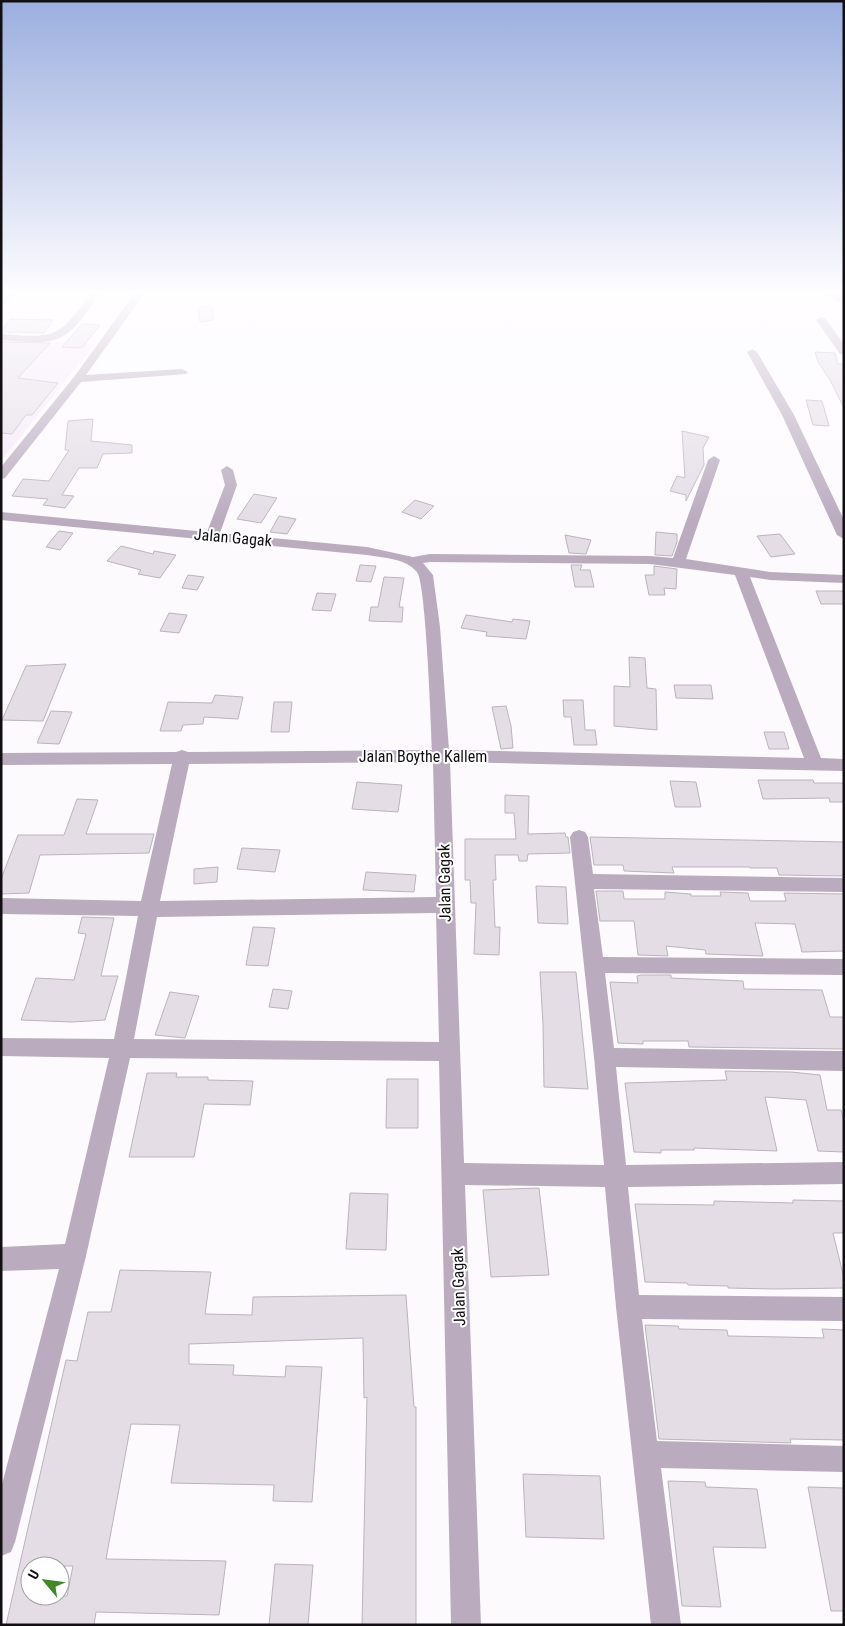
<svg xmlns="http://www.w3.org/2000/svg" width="845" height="1626" font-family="'Roboto Condensed',sans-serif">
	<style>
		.built { fill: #f6e9fa }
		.building { fill: #e4dde6; stroke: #bbb3bd; fill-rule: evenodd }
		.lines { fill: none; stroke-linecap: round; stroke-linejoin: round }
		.street { fill: #baabbf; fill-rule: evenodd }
		.labels { text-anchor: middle; stroke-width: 4; stroke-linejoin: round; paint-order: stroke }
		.street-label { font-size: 16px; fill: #110f12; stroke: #fff }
	</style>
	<rect width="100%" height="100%" fill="#fdfafe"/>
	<!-- built -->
	<polygon class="built" points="1,339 95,344 1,461"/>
	<!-- building -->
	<g class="building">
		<polygon points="211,306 214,320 200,322 198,308"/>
		<polygon points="10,319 53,320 44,333 1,332"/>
		<polygon points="82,324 100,325 82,348 62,347"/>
		<polygon points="1,342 50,343 18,378 58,383 32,415 26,415 12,434 1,433"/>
		<polygon points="815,352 835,353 838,364 844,364 844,408 830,380 818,362"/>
		<polygon points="806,400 822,401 829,426 813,425"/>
		<polygon points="93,419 91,441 132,445 132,453 103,454 97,468 79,468 62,495 74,496 65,508 43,505 48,499 12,496 23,479 49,481 69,450 65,450 68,421"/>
		<polygon points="682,431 709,437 703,448 704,465 686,501 686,495 670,491 677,476 685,478"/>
		<polygon points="254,494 277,498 261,523 237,519"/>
		<polygon points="415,500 434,506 421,519 402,512"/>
		<polygon points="279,516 296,519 287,534 270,532"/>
		<polygon points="59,531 73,533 60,550 46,547"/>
		<polygon points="656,532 677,534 677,542 672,556 655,555"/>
		<polygon points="780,534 795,554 771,557 757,536"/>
		<polygon points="565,535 591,540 586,554 569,553"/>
		<polygon points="121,546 153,554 154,551 176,555 160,578 138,574 141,570 107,561"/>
		<polygon points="360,565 376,566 371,582 356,581"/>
		<polygon points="571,565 582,565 580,570 590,570 594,587 575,587"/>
		<polygon points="654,566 677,569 676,589 664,588 665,595 649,595 645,575 654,575"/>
		<polygon points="188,575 204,577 197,590 182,588"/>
		<polygon points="384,577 404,578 399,607 403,607 402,622 369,621 371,607 378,607"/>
		<polygon points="816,591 844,591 844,604 821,604"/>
		<polygon points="317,593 336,594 331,611 312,610"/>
		<polygon points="169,613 187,615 179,633 160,631"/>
		<polygon points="466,615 512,622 513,619 530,621 526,639 486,636 487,632 461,628"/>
		<polygon points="629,657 645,658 647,688 656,689 657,730 614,726 614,686 630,687"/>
		<polygon points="66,664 43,721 2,720 26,666"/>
		<polygon points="674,685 711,685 713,699 676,698"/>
		<polygon points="215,695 243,697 238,719 204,717 203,724 183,725 181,731 160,731 168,702 212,703"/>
		<polygon points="563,700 583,700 585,730 595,730 597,745 574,745 571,717 564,717"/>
		<polygon points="274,702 292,702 289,732 271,732"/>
		<polygon points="506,706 511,726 513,748 501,749 492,707"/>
		<polygon points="51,711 72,712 59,744 37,743"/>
		<polygon points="764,732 784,732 789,749 769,749"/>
		<polygon points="758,780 813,780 814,783 844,783 844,802 830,802 829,798 763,799"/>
		<polygon points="670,781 696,782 701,807 675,807"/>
		<polygon points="357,782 402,785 398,812 352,809"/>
		<polygon points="505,795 529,796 528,834 565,833 566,837 568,837 570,853 528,854 527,861 519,861 518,855 495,855 496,880 493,880 495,927 500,927 499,955 474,954 476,903 471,903 470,880 465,880 465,839 516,839 514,813 505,813"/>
		<polygon points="77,799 98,800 86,834 154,834 149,853 40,855 29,893 1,894 1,879 18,835 64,835"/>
		<polygon points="590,837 844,842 844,876 779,875 777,868 750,868 750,867 672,867 674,873 624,871 623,865 594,865"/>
		<polygon points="242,848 280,850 275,872 237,869"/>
		<polygon points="218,867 217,882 194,884 194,869"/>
		<polygon points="366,872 416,875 414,892 363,890"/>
		<polygon points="536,886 566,887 568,924 538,923"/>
		<polygon points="596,891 623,891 624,899 665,899 665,892 691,894 691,896 721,896 720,892 748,893 750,901 786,901 784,893 844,894 844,951 802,952 795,924 755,923 763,956 706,954 705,950 666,946 668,956 638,955 634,921 600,921"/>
		<polygon points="82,917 114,918 101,976 118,976 105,1020 72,1022 21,1020 36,978 74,980 86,934 78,933"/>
		<polygon points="253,927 275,928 268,966 246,965"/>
		<polygon points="540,972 576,972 588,1089 544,1087 543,1025"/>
		<polygon points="641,975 671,975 671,978 743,981 744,989 822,990 830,1017 844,1017 844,1049 689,1047 688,1041 643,1041 643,1044 618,1043 610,982 638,983 637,976"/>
		<polygon points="273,989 292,991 288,1009 269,1007"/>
		<polygon points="170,992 199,996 185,1038 155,1035"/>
		<polygon points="725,1071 791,1072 820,1075 827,1110 841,1110 844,1121 844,1152 818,1151 806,1100 765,1097 777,1151 694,1148 694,1150 661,1150 661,1153 634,1152 625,1083 727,1080"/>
		<polygon points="147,1073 177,1073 176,1077 208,1077 208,1080 253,1081 250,1105 204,1104 194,1157 129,1157"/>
		<polygon points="387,1079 418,1079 418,1128 386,1128"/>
		<polygon points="539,1188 549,1275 491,1277 483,1190"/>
		<polygon points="350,1193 388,1194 386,1250 346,1249"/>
		<polygon points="793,1200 844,1201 844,1233 833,1233 844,1278 844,1288 775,1289 728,1288 728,1286 688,1285 687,1283 645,1282 635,1204 714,1205 714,1201 793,1203"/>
		<path d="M120 1270 211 1272 205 1314 252 1315 253 1297 406 1295 414 1407H416V1625H362L367 1397 364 1398 363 1338 189 1344V1364L234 1365 233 1375 285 1377 286 1366 322 1367 312 1502 273 1501 274 1485 171 1483 180 1425 131 1424 106 1559 226 1561 219 1615 96 1612 94 1625H6L66 1360 77 1361 88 1312H111ZM30 1566H73L67 1596H30Z"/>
		<polygon points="645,1325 678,1326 679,1329 727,1330 728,1336 782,1337 824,1338 822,1329 844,1330 844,1440 790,1439 791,1443 659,1439"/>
		<polygon points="523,1474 600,1476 604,1539 526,1537"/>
		<polygon points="668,1481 705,1482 706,1487 757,1489 766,1548 713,1547 721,1607 682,1606"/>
		<polygon points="808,1487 844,1488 844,1611 831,1611"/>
		<polygon points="275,1564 313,1565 308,1625 269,1625"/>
	</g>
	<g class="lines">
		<!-- street -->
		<g class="street">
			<polygon points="2,294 13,294 5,304 1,305"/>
			<path d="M90 294H100C64 345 62 345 1 340V334C55 338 58 339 90 294Z"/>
			<polygon points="134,294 144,294 86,375 182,369 188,372 186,374 81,382 5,478 1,479 1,467 74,377"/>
			<polygon points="826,294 838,294 844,298 844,306"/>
			<polygon points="821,317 825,318 844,344 844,355 840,354 816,320"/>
			<polygon points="752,349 757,352 794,415 844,520 844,539 837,535 782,415 747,352"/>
			<path d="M714 456 720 460 686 559 770 572 844 575V583L770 580 750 577 821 758 844 759V771L450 762 464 1163 604 1165 594 1057 570 837 573 832 579 830 585 832 588 837 593 874 844 878V892L594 889 603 957 844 959V975L605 973 614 1048 844 1051V1071L616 1067 626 1165 844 1162V1184L628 1187 639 1295 844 1297V1321L642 1319 657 1441 844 1446V1472L661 1468 681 1625H651L616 1307 605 1187 465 1185 481 1625H451L439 1061 130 1058 86 1256 15 1542 11 1552 1 1556V1488L59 1269 1 1271V1247L65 1244 109 1058 1 1056V1038L114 1039 138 916 1 914V898L141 901 172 764 1 765V753L176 752 182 750 188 752 432 750C431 726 426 583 417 572 405 558 384 558 367 555L1 520V512L207 532 225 485 221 470 227 466 233 470 237 485 220 533 367 547 413 557 430 554 650 556 673 558 708 460ZM430 562 650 564 735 575 804 758 449 750 440 627 433 575 423 563ZM433 762 436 897 160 901 189 764ZM436 913 439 1042 134 1039 157 917Z"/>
		</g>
	</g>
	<!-- sky -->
	<linearGradient id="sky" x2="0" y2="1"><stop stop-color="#9baedf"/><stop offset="0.56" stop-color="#fefdff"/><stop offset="1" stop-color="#fefdff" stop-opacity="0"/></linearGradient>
	<rect width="845" height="522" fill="url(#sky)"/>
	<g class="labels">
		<!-- street labels -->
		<g class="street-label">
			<text transform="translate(233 537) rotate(5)" y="6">Jalan Gagak</text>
			<text x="423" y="762">Jalan Boythe Kallem</text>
			<text transform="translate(444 883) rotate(-91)" y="6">Jalan Gagak</text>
			<text transform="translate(458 1287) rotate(-92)" y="6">Jalan Gagak</text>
		</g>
	</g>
	<!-- border -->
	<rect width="845" height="1626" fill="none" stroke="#110f12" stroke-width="5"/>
	<!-- north arrow -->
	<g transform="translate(45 1581) rotate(299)"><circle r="24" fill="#ffffff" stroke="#a09fa0"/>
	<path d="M0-4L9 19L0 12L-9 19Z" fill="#43872b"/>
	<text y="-8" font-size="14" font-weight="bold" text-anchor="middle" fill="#110f12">U</text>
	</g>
</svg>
